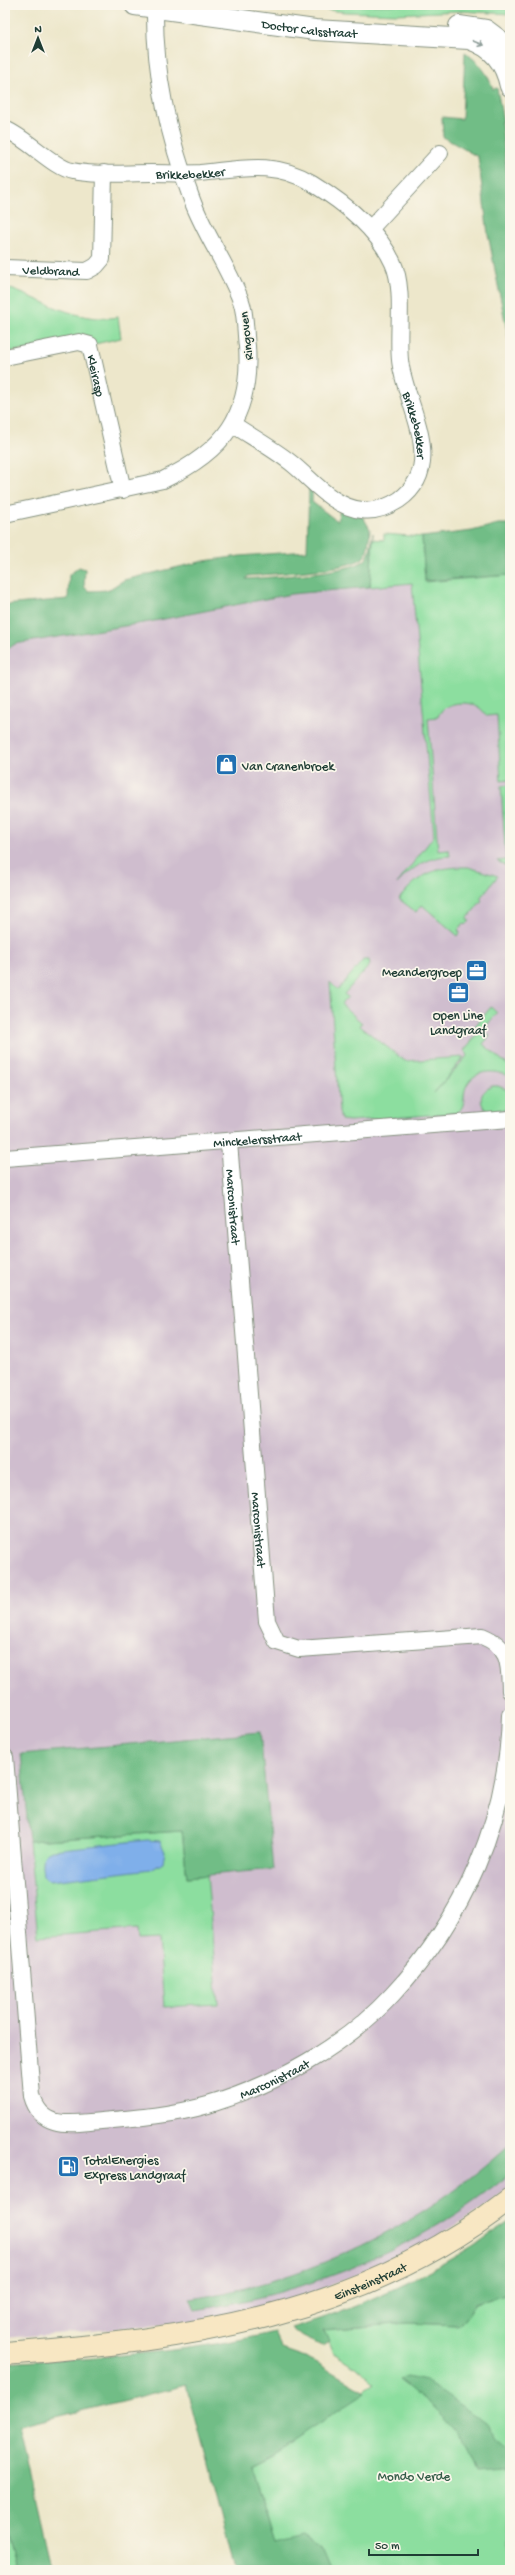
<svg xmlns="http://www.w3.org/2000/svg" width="515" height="2575" font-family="'Gochi Hand',sans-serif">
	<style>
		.industrial { fill: #cfbdce }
		.green { fill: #8cde9f; stroke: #568e6a }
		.forest { fill: #71bd86; stroke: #487d5d }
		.water { fill: #7fafea; stroke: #4f768f }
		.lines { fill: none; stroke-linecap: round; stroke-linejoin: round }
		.minor-casing { stroke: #869280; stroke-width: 18 }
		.tertiary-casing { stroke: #869280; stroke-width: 22 }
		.secondary-casing { stroke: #869280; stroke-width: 24 }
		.minor { stroke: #fff; stroke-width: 16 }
		.tertiary { stroke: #fff; stroke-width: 20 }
		.secondary { stroke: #f8e7c3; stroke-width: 22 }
		.oneway { stroke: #8f9e9a }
		.labels { text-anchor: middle; stroke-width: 3.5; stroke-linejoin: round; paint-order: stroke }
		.street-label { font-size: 13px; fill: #1f3d34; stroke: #fbf7ec }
		.poi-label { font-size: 13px; fill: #1f3d34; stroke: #fbf7ec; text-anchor: start }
		.park-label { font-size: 13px; fill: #355d49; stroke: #fbf7ec }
	</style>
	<rect width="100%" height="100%" fill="#fbf7ec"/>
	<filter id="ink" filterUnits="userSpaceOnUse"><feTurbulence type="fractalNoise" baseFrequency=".025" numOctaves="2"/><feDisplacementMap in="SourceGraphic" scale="8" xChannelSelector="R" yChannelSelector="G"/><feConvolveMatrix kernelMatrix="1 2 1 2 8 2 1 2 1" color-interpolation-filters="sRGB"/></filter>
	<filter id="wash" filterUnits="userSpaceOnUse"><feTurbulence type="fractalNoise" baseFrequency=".012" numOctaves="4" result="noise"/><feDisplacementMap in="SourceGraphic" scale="16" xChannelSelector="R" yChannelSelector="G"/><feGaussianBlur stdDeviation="0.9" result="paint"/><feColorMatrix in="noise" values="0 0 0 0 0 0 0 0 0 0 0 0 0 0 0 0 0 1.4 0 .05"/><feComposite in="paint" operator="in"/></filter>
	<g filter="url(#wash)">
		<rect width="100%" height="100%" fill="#ede7cb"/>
		<!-- industrial -->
		<polygon class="industrial" points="510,574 510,2188 488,2205 400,2259 279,2305 194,2322 5,2338 5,651 15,644 149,622 291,594"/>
		<!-- green -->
		<g class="green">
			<polygon points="289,5 510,5 510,14 460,11 397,14 344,12"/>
			<path d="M5 287C42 299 78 324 118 317L121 338 95 344 5 352Z"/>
			<path d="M384 534 422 537 425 582 510 575V780L501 781 497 715 486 716C479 698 443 699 438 717L428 718 438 851 449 850 450 856C429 856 411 868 397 884L434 836 412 583 370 587 373 539 384 540Z"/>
			<polygon points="510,785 510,868 497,861 506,860 501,786"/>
			<path d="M468 867 498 876 480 898 482 900 467 919 470 921 466 925 464 923 458 930 460 933 458 936 422 905 416 912 399 899C420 873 435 867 468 867Z"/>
			<path d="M363 960H369L370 965 344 994 348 997 341 1004 362 1023 360 1026 405 1061 464 1057 434 1093 468 1055 464 1050 477 1035 471 1031 491 1007 497 1013 483 1030 490 1036 483 1044 510 1067V1077C496 1069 473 1069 466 1087 462 1097 467 1106 457 1113L350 1121 341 1120 339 1112 330 982 338 990Z"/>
			<path d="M492 1086H498L510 1091V1109L492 1111 484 1108C478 1098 482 1091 492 1086Z"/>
			<polygon points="182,1831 187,1877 207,1875 218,2004 164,2007 159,1939 138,1940 137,1929 38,1937 29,1841"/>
			<polygon points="510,2292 510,2570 322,2570 275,2545 251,2464 273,2453 375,2384 354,2366 332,2352 323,2330 407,2323 460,2325 476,2304"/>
			<polygon points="5,2525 17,2570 5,2570"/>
		</g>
		<!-- forest -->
		<g class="forest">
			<path d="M465 52C479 63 487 71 493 89L497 88 503 122H501L510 204V347L488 234 478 157 443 137 442 117 462 119Z"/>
			<path d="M309 487 313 489 312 502 337 521 340 510 363 517 370 529C369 537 369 551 363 558 350 570 269 574 248 576L246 579C269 577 350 573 365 560 371 555 371 541 373 533L370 587 291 594 149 622 15 644 5 651V605L68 599 69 575 79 567 85 569 84 587 89 591 108 590 124 580 204 561 240 556 307 551Z"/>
			<polygon points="498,524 510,524 510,575 425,581 422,537 472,531"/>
			<polygon points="260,1732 273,1869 187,1877 182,1831 29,1841 21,1754"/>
			<path d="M510 2144V2174C420 2249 310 2293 195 2310L190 2299C310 2281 421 2226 510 2144Z"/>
			<path d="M510 2221V2292L476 2304 460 2325 407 2323 324 2330 329 2342 322 2346 302 2337 291 2328C371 2304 442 2269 510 2221Z"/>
			<path d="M274 2332 282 2349 308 2358 366 2392 273 2453 251 2464 275 2545 303 2538 322 2551 330 2570H236L187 2385 19 2426 52 2570H17L5 2525V2363C95 2357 186 2354 274 2332Z"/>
			<path d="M407 2377 425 2381 486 2423 496 2442 510 2453V2469L479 2472C465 2433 431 2405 399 2380Z"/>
		</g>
		<!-- water -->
		<g class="water">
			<path d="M510 692V765C504 748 509 732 508 715 508 707 504 700 506 693Z"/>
			<path d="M147 1840 160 1841 165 1852 163 1862 151 1869 51 1881 43 1876C42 1864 39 1855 52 1850Z"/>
		</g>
	</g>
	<g filter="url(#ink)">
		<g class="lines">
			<defs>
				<g id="minor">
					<path id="s1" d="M5 129C28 139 54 168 72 171 97 176 125 173 151 173 167 173 184 174 200 173 241 169 274 160 312 183 343 202 378 230 393 263 405 289 397 331 400 360 404 403 449 465 399 500 388 507 375 512 362 510 332 507 312 479 290 462 272 448 252 437 234 425"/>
					<polyline points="371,228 440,153"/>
					<path id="s2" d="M5 268 87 271 96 266 102 259 104 173"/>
					<path id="s3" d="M5 357 79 342 90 345 123 490"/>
					<path d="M5 514 163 480C224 451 252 415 247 346 245 332 246 314 241 301 228 266 205 235 192 200 169 139 154 73 155 8"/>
					<path id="s4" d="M229 1142 267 1621 277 1642 299 1649 482 1636C511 1648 509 1664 510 1691"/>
					<path id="s5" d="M5 1158 510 1119"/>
					<path id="s6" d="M5 1757 32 2096C42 2131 72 2123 101 2121 137 2118 173 2115 208 2105 275 2085 345 2046 392 1995 463 1920 508 1819 510 1715"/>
				</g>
				<g id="tertiary">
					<path id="s7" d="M135 5 315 30 469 39C493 47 505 62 510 86"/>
					<polyline points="459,26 486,30 510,48"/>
				</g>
				<g id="secondary">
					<path id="s8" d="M5 2354C190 2339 358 2317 510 2199"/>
				</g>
			</defs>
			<!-- minor casing -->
			<use href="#minor" class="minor-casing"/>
			<!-- tertiary casing -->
			<use href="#tertiary" class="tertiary-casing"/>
			<!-- secondary casing -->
			<use href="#secondary" class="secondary-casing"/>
			<!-- minor -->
			<use href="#minor" class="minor"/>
			<!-- tertiary -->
			<use href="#tertiary" class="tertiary"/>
			<!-- secondary -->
			<use href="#secondary" class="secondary"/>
		</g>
		<!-- one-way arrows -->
		<defs><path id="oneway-shaft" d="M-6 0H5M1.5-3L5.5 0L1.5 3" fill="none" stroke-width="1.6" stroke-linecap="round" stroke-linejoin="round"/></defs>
		<use class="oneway" href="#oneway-shaft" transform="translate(478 43) rotate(23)"/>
	</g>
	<!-- icons -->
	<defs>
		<symbol id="shop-square" viewBox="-11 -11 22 22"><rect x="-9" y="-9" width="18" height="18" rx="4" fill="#1f6fb2" stroke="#fbf7ec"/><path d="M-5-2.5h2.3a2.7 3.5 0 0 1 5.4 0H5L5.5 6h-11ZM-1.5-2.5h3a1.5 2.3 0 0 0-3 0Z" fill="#fff"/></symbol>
		<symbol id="office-square" viewBox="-11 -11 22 22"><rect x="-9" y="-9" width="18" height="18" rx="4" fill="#1f6fb2" stroke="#fbf7ec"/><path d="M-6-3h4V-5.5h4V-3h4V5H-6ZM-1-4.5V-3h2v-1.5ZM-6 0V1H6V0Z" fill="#fff"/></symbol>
		<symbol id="fuel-square" viewBox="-11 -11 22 22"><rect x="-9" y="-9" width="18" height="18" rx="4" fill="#1f6fb2" stroke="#fbf7ec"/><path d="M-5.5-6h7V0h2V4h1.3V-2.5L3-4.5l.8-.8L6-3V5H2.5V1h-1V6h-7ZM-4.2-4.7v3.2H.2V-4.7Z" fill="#fff"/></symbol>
	</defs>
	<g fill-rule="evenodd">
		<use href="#shop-square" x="214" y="752" width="25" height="25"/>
		<use href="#office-square" x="464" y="958" width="25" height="25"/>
		<use href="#office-square" x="446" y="980" width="25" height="25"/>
		<use href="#fuel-square" x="56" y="2154" width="25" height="25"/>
	</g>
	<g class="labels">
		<!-- street labels -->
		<g class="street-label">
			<text dy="5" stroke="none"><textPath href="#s7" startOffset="176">Doctor Calsstraat</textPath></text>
			<text dy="5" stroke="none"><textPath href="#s1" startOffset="198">Brikkebekker</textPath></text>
			<text dy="5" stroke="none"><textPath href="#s2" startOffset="46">Veldbrand</textPath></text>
			<text transform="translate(245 336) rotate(-96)" y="5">Ringoven</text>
			<text dy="5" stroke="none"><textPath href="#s3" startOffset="118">Kleirasp</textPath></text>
			<text dy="5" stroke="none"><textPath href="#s1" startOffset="603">Brikkebekker</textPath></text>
			<text dy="5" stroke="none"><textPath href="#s5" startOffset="253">Minckelersstraat</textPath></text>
			<text dy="5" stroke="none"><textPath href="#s4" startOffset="65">Marconistraat</textPath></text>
			<text dy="5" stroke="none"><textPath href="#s4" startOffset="389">Marconistraat</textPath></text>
			<text dy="5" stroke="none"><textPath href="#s6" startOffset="602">Marconistraat</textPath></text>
			<text dy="5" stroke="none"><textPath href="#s8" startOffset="374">Einsteinstraat</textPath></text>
		</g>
		<!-- poi labels -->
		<g class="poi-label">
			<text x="242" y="770">Van Cranenbroek</text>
			<text x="462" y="976" text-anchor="end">Meandergroep</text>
			<text x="458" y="1019" text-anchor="middle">Open Line<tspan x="458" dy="15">Landgraaf</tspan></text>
			<text x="84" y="2164">TotalEnergies<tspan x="84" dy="15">Express Landgraaf</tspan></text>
		</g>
		<!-- park labels -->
		<g class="park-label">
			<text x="414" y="2480">Mondo Verde</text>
		</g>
	</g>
	<!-- margin -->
	<rect width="515" height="2575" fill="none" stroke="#fbf7ec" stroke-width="20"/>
	<!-- north arrow -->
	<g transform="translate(38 38)" stroke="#fbf7ec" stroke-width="3" paint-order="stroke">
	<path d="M0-3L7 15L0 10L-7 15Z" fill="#1f3d34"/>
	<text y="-6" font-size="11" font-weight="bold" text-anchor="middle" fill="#1f3d34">N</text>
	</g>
	<!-- scale -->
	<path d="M369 2549v6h109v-6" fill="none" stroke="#1f3d34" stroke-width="2"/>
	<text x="375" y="2549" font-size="12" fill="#1f3d34" stroke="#fbf7ec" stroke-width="3" paint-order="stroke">50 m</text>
</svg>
